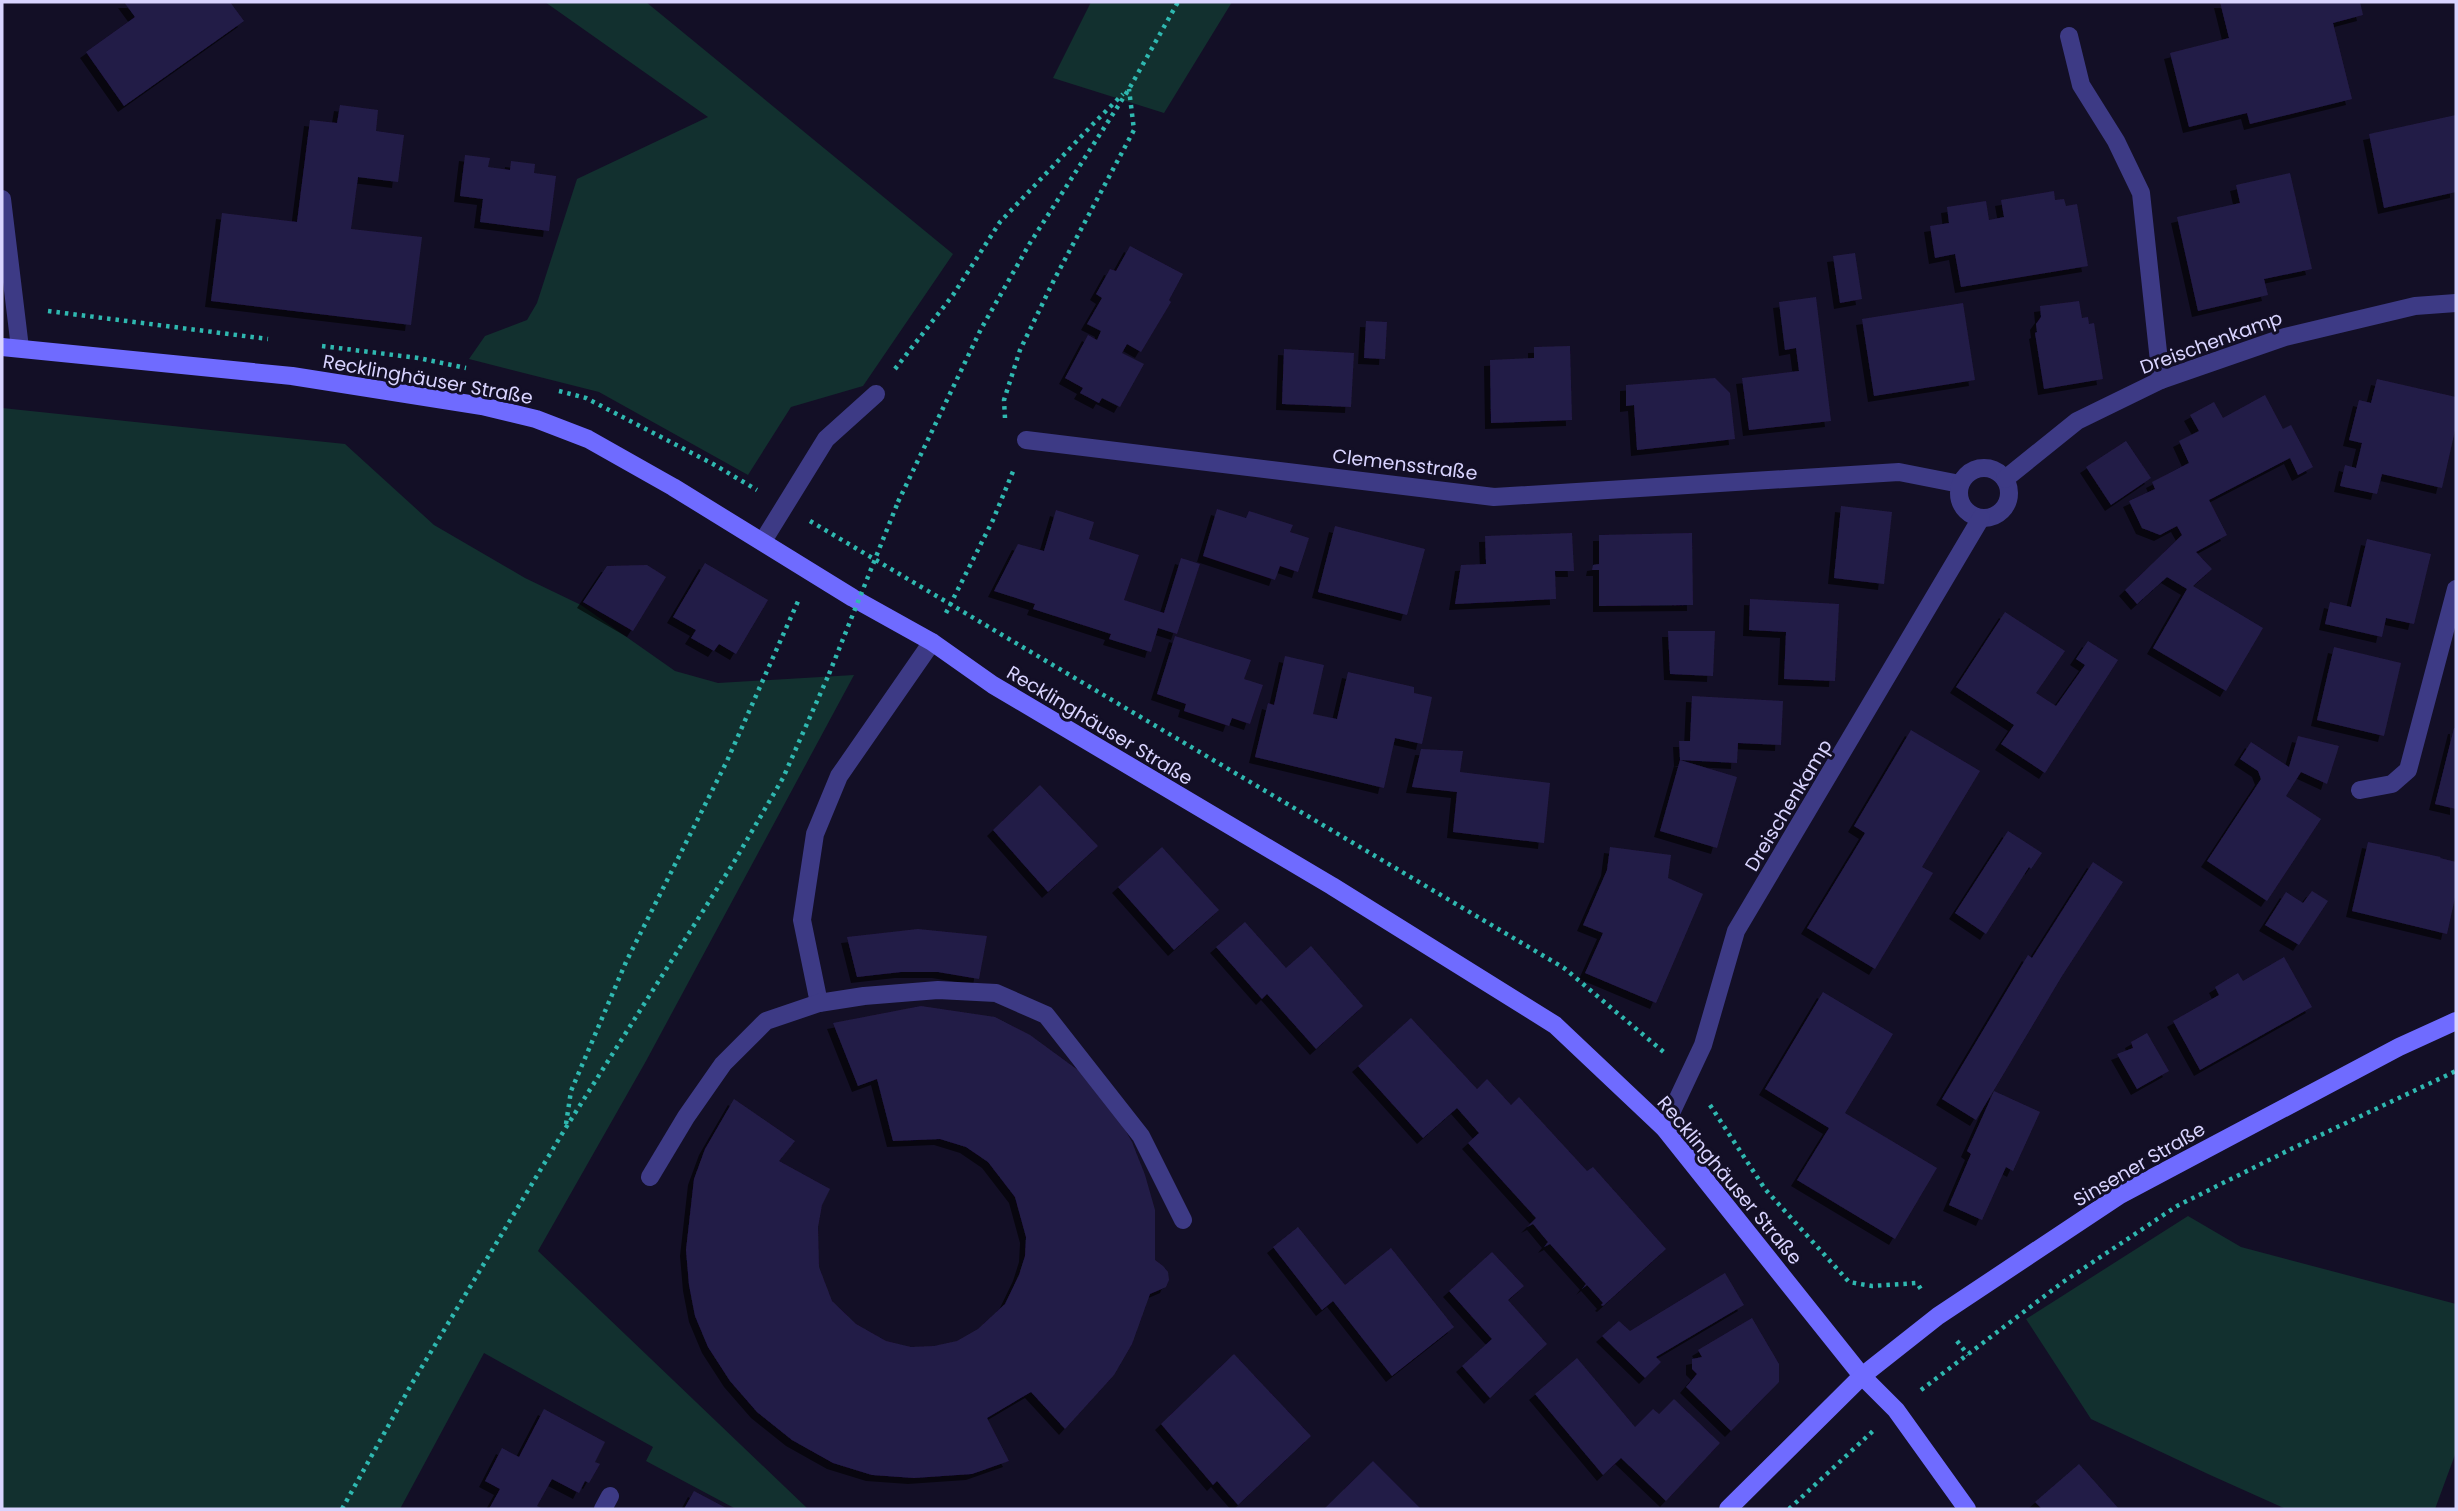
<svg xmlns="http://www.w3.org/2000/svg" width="2458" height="1511" font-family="Poppins,sans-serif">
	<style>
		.green { fill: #12302f }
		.building { fill: #241b47; filter: url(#shadow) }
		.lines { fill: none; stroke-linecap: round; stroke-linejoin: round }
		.path { stroke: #2fb8b0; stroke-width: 4.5; stroke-dasharray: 3.5 5; stroke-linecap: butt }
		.lane { stroke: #3d3a85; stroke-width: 18 }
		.street { stroke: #3d3a85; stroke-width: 18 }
		.secondary { stroke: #6f6bff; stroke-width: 18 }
		.path-bridge { stroke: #2fb8b0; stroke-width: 4.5; stroke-dasharray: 3.5 5; stroke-linecap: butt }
		.labels { text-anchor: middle; stroke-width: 6; stroke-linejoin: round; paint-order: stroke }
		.street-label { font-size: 19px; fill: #d9d4ff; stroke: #130f26 }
	</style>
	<defs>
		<filter id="shadow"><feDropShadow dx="-6" dy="6" stdDeviation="0" flood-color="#0009"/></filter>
	</defs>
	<rect width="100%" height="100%" fill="#130f26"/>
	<!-- green -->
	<g class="green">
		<polygon points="545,2 646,2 953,254 863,386 791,407 748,475 599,392 469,359 485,336 527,320 537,303 577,179 708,117"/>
		<polygon points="1091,2 1232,2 1164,113 1053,78"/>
		<polygon points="2,408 345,444 434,525 525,578 581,605 675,671 718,683 854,675 646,1061 538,1251 808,1509 736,1509 646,1461 653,1447 484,1353 400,1509 2,1509"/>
		<polygon points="2188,1216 2241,1247 2456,1304 2456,1452 2435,1509 2286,1509 2208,1474 2091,1419 2026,1319"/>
	</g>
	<!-- building -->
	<g class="building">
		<polygon points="124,2 230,2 244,21 124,106 86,52 135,17"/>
		<polygon points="2220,2 2360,2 2363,15 2333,23 2352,99 2250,124 2247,113 2189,127 2170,53 2229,38"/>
		<polygon points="340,105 378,110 376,131 404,135 398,182 358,177 351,229 422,237 411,325 211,301 222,213 297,222 310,120 337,123"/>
		<polygon points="2456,115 2456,192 2384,208 2369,134"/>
		<polygon points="465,155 490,158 488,167 510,170 511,161 535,164 534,173 556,176 549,231 480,222 483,199 460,196"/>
		<polygon points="2290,173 2312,269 2264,279 2268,295 2198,311 2177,217 2240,203 2236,185"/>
		<polygon points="2054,191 2055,200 2064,199 2066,206 2077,204 2088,266 1961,287 1955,254 1935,258 1930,226 1949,223 1947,207 1986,201 1989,220 2004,217 2001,200"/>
		<polygon points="1130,246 1183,274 1169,300 1171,302 1141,352 1127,344 1122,353 1144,364 1120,407 1102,398 1099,403 1080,393 1083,388 1065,378 1088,335 1097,340 1101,331 1087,324 1102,298 1096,294 1110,269 1116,271"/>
		<polygon points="1855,253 1862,299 1840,303 1833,256"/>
		<polygon points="1816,297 1831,421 1749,430 1742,378 1799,371 1796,348 1785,350 1779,302"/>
		<polygon points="2079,301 2082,318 2088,317 2089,324 2094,323 2103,379 2044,389 2035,333 2037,332 2036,324 2041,317 2040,306"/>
		<polygon points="1963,303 1975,380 1874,396 1862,319"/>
		<polygon points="1366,321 1387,322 1385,359 1364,358"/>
		<polygon points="1570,346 1572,420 1491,423 1490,360 1534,358 1534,347"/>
		<polygon points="1284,349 1354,353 1351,407 1282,404"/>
		<polygon points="1715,378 1730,393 1735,439 1637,450 1634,405 1626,406 1626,385"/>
		<polygon points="2377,379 2456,397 2456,426 2442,488 2382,474 2377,494 2340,486 2345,465 2356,468 2362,443 2349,440 2359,400 2371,403"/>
		<polygon points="2265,395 2283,429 2291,425 2313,467 2298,475 2290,458 2209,500 2227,535 2196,552 2212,569 2193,586 2263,628 2226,691 2153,648 2187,589 2167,577 2137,604 2125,590 2182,535 2177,526 2160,535 2142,528 2129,501 2155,489 2152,482 2189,463 2179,441 2199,431 2190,415 2214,402 2223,418"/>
		<polygon points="2126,441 2151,478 2111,505 2086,467"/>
		<polygon points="1841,506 1892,512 1884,584 1834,578"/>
		<polygon points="1217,509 1246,518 1249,511 1293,525 1290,532 1309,538 1298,572 1280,566 1275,580 1203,556"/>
		<polygon points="1056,510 1094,522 1089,539 1139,555 1124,600 1164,613 1181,558 1200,564 1177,634 1158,628 1151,652 1109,639 1111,634 1033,609 1035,604 994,591 1018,544 1044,551"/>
		<polygon points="1335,526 1425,549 1407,615 1318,592"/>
		<polygon points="1572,533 1574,571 1555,571 1556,599 1455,604 1461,565 1486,564 1485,536"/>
		<polygon points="1692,533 1693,605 1599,606 1599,570 1592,570 1593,565 1599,564 1599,535"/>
		<polygon points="2367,539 2431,554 2414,624 2386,618 2382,637 2325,624 2330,602 2351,607"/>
		<polygon points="705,563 768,600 736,654 719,644 714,651 691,638 696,630 673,617"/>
		<polygon points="647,565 666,577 633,631 583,602 607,566"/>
		<polygon points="1750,599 1839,604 1835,681 1784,679 1786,632 1749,630"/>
		<polygon points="2005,612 2065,651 2036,693 2056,706 2085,665 2076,659 2088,641 2118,660 2045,773 2001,744 2014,725 1956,687"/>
		<polygon points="1668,631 1715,631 1713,676 1670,674"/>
		<polygon points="1175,636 1251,660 1244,679 1263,685 1250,724 1232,718 1229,726 1184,711 1186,704 1157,694"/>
		<polygon points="2334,647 2401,663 2384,736 2317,720"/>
		<polygon points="1285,656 1324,665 1313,714 1337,719 1348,672 1414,687 1414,693 1432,697 1422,744 1395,738 1384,788 1255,757 1268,703 1274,705"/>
		<polygon points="1692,696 1783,701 1781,745 1738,743 1737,763 1680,760 1737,777 1717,848 1660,831 1680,760 1679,741 1690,741"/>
		<polygon points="2454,728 2456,728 2456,809 2435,804"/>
		<polygon points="1911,730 1980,771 1922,867 1933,873 1875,969 1807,928 1865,833 1854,826"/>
		<polygon points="2298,736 2339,746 2327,784 2301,772 2286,796 2321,819 2267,901 2207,861 2261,779 2258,771 2240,759 2251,742 2289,767"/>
		<polygon points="1421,749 1463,751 1460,772 1550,783 1544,843 1453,832 1457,792 1412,787"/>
		<polygon points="1040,785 1098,846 1048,892 993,830"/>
		<polygon points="2008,831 2042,853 2031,869 2029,867 1986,934 1955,913"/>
		<polygon points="2368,842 2441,857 2440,858 2456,862 2456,893 2447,934 2352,911"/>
		<polygon points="1162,847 1219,910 1174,950 1118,887"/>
		<polygon points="1610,847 1671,855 1668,878 1703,894 1656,1003 1585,973 1603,933 1583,925 1607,870"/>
		<polygon points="2093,862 2123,882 2062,976 1976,1120 1942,1099 2028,955 2032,958"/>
		<polygon points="2312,891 2328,901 2299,945 2265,925 2286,892 2303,903"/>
		<polygon points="1245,922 1286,968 1311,946 1363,1006 1316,1049 1267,994 1262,999 1216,947"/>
		<polygon points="918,929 987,936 979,979 938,972 901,972 857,977 847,937"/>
		<polygon points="2284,957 2312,1007 2200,1070 2173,1021 2219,995 2215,987 2238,973 2243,981"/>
		<polygon points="1823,992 1893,1034 1845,1113 1937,1168 1895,1239 1797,1180 1829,1128 1765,1089"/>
		<polygon points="921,1006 995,1017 1030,1035 1086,1076 1111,1105 1132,1142 1145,1175 1155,1210 1155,1260 1163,1266 1168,1272 1169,1280 1166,1287 1150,1294 1132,1344 1114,1375 1065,1429 1031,1392 987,1418 1009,1461 972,1474 914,1478 872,1475 833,1463 792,1440 757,1412 730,1381 708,1347 695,1316 689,1285 686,1250 694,1179 705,1149 734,1099 795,1141 779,1161 830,1189 822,1205 818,1227 819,1267 832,1301 856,1324 886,1341 911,1347 934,1346 957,1341 978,1329 1005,1304 1019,1275 1025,1256 1026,1237 1015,1197 988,1162 966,1147 940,1139 893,1141 877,1079 858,1086 833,1023"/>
		<polygon points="1411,1018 1477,1089 1487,1079 1511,1105 1519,1097 1587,1171 1593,1167 1666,1249 1603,1306 1601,1305 1603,1303 1587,1285 1582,1289 1586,1284 1550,1244 1544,1247 1548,1242 1533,1224 1527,1227 1536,1218 1468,1143 1479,1133 1457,1108 1423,1138 1358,1066"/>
		<polygon points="2147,1033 2169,1071 2137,1089 2117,1054 2133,1048 2131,1042"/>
		<polygon points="1994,1091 2040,1112 2013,1171 2006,1167 1982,1220 1949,1205 1971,1154 1967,1151"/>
		<polygon points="1298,1227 1345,1285 1391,1248 1454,1327 1392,1376 1333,1301 1322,1310 1273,1247"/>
		<polygon points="1492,1252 1524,1286 1508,1300 1547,1344 1490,1398 1462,1366 1492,1339 1449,1291"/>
		<polygon points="1725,1273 1744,1305 1656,1357 1661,1362 1645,1378 1602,1336 1619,1321 1630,1331"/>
		<polygon points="1752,1318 1779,1364 1779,1382 1731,1431 1686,1387 1697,1374 1692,1369 1692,1359 1702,1357 1698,1350"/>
		<polygon points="1234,1354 1311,1436 1238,1505 1217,1481 1213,1485 1161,1424"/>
		<polygon points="1577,1358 1635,1427 1653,1409 1659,1414 1674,1399 1720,1443 1666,1501 1621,1458 1603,1475 1535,1394"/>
		<polygon points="544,1409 605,1442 595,1462 600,1464 589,1483 585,1481 579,1493 552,1479 537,1506 543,1509 489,1509 500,1489 485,1481 502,1448 519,1457"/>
		<polygon points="1373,1461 1421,1509 1324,1509"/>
		<polygon points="2079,1464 2119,1509 2042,1509 2035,1502"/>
		<polygon points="694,1491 728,1509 684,1509"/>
	</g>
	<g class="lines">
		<!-- path -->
		<g class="path">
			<polyline points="48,311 268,339"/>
			<polyline points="322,346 418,358 466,368"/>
			<polyline points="895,369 953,295 1000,222 1094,123 1123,94"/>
			<polyline points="559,391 586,398 713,464 757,490"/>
			<polyline points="1005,418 1004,400 1020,350 1054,280 1134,130 1129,89"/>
			<polyline points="898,502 981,329 1030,243 1129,89 1178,2"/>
			<polyline points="810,521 1564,968 1666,1054"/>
			<polyline points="946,613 993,520 1014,469"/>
			<polyline points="1710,1105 1765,1189 1849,1282 1872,1286 1917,1283 1922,1291"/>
			<polyline points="566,1124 571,1091 626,962 727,761 799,599"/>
			<polyline points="1957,1341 1968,1355"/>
			<polyline points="1921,1390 2063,1282 2177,1206 2291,1149 2456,1071"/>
			<polyline points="342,1509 411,1385 565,1129 734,862 783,778 829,674"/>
			<polyline points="1789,1509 1874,1430"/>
		</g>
		<!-- lane -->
		<g class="lane">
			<polyline points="2069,36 2081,85 2116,141 2141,193 2161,380"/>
			<polyline points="763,541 826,439 876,394"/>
			<polyline points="819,1003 802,920 815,834 839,776 932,642"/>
			<polyline points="650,1177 686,1117 723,1064 766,1021 819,1003 864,996 938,990 996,993 1046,1015 1141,1136 1183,1220"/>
		</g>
		<!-- street -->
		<g class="street">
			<polyline points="2,199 20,348"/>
			<polyline points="1026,440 1494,497 1899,472 1960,484"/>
			<circle cx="1984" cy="493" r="25"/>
			<polyline points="2005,479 2077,421 2161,380 2285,337 2415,306 2456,303"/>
			<polyline points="2360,790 2392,784 2408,770 2456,589"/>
			<polyline points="1664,1128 1703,1045 1736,931 1981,518"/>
			<polyline points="603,1509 610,1496"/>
		</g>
		<!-- secondary -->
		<g class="secondary">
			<polyline points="2,347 292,376 482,406 536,419 588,439 673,487 853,598 932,642 993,685 1332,886 1555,1025 1664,1128 1862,1376 1896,1410 1967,1509"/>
			<polyline points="1728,1509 1862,1376 1938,1316 2120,1195 2399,1047 2456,1021"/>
		</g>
		<!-- path-bridge -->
		<polyline class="path-bridge" points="829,674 898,502"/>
	</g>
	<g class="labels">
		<!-- street labels -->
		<g class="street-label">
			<text transform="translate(2211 342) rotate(-20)" y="7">Dreischenkamp</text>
			<text transform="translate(428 379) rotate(10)" y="7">Recklinghäuser Straße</text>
			<text transform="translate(1405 464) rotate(7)" y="7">Clemensstraße</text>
			<text transform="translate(1100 725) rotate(31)" y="7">Recklinghäuser Straße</text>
			<text transform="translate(1788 805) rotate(-59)" y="7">Dreischenkamp</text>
			<text transform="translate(2139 1164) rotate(-30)" y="7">Sinsener Straße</text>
			<text transform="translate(1730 1180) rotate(50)" y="7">Recklinghäuser Straße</text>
		</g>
	</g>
	<!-- border -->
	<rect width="2458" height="1511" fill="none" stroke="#d9d4ff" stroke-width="7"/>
</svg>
